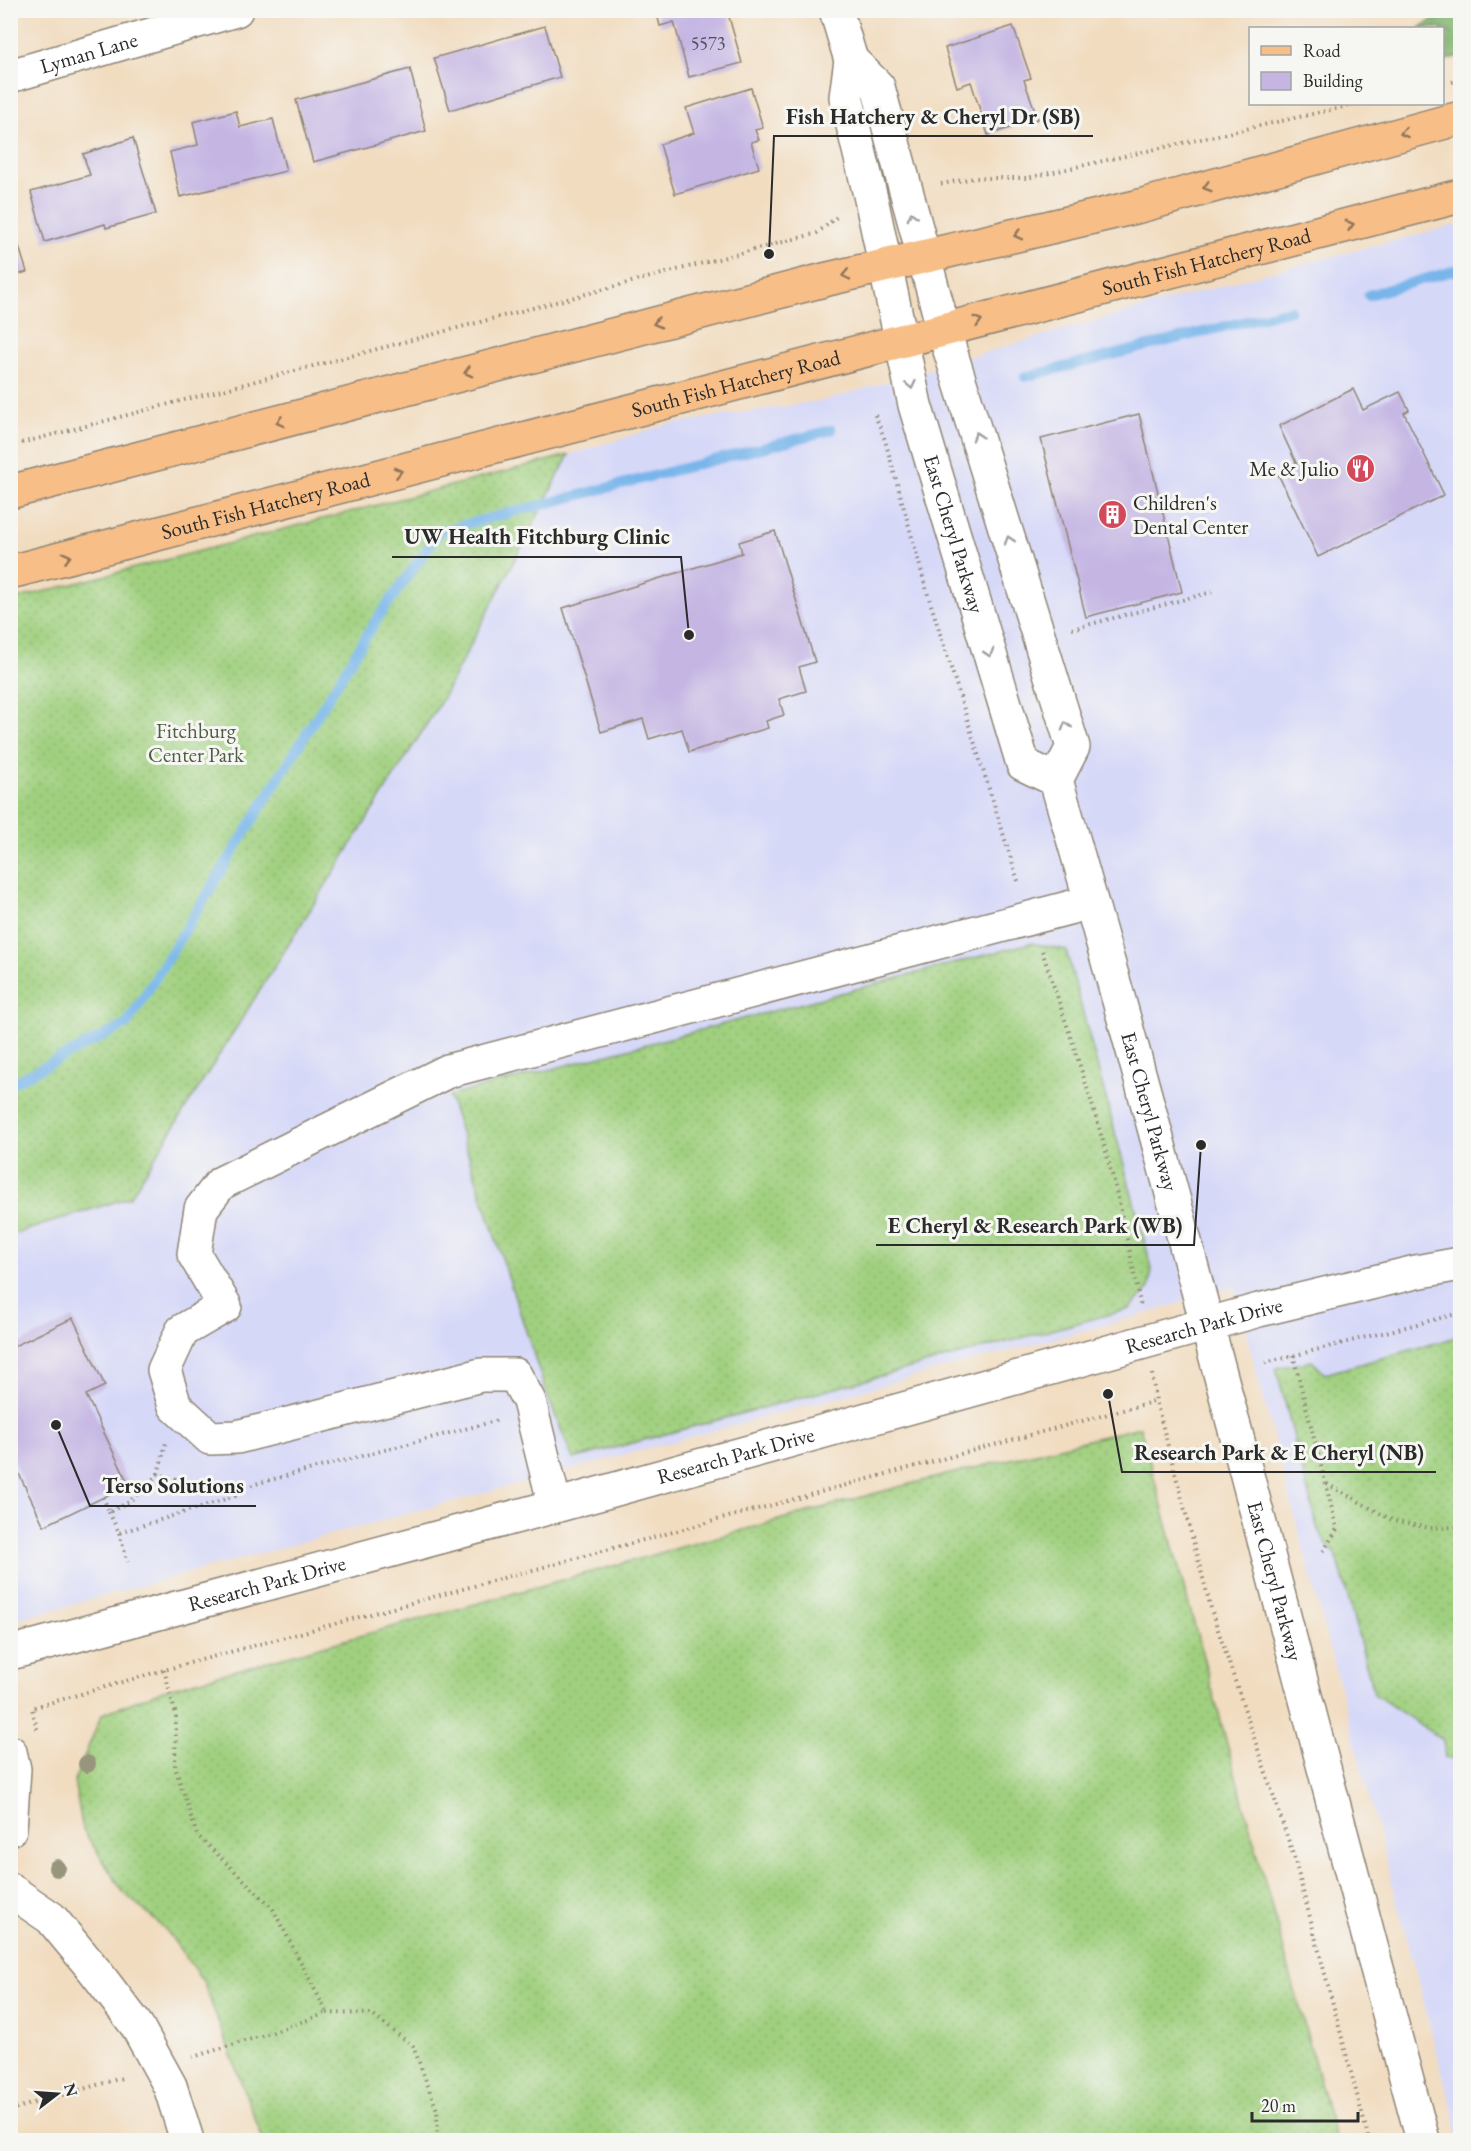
<svg xmlns="http://www.w3.org/2000/svg" width="1471" height="2151" font-family="'EB Garamond',serif">
	<style>
		.built { fill: #d6d8f8 }
		.grass { fill: url(#grass-dots); stroke: #667e55; stroke-width: 1.5 }
		.forest { fill: url(#forest-crowns); stroke: #566e4c; stroke-width: 1.5 }
		.lines { fill: none; stroke-linecap: round; stroke-linejoin: round }
		.stream { stroke: #77b5ea; stroke-width: 10 }
		.building { fill: #c4b5e3 }
		.minor-casing { stroke: #8e8475; stroke-width: 36 }
		.major-casing { stroke: #8e8475; stroke-width: 36 }
		.path { stroke: #8e8475; stroke-width: 4; stroke-dasharray: 1.5 4.5; stroke-linecap: butt }
		.minor { stroke: #fff; stroke-width: 33 }
		.major { stroke: #f7be87; stroke-width: 33 }
		.tree { fill: #97967b }
		.oneway { stroke: #917459 }
		.oneway2 { stroke: #a0a0a0 }
		.labels { text-anchor: middle; stroke-width: 6; stroke-linejoin: round; paint-order: stroke }
		.number-label { font-size: 18px; fill: #514e59 }
		.street-label { font-size: 21px; fill: #2b2b2b; stroke: #f6f6f2 }
		.poi-label { font-size: 21px; fill: #2b2b2b; stroke: #f6f6f2; text-anchor: end }
		.park-label { font-size: 21px; fill: #4e5d44; stroke: #f6f6f2 }
		.leader { fill: none; stroke: #2b2b2b; stroke-width: 2 }
		.callout-dot { fill: #2b2b2b; stroke: #f6f6f2; stroke-width: 2 }
		.callout-label { font-size: 22px; text-anchor: middle; font-weight: bold; fill: #2b2b2b; stroke: #f6f6f2; stroke-width: 6; stroke-linejoin: round; paint-order: stroke }
	</style>
	<defs>
		<pattern id="grass-dots" width="8" height="8" patternUnits="userSpaceOnUse" patternTransform="scale(1.5)"><rect width="8" height="8" fill="#a0d07f"/><path d="M2 2h.1M6 6h.1" fill="none" stroke="#8ab36e" stroke-width="1.8" stroke-linecap="round"/></pattern>
		<pattern id="forest-crowns" width="20" height="18" patternUnits="userSpaceOnUse" patternTransform="scale(1.5)"><rect width="20" height="18" fill="#80b26e"/><path d="M2 6a3 3 0 1 1 6 0M12 15a3 3 0 1 1 6 0" fill="none" stroke="#69915b"/></pattern>
	</defs>
	<rect width="100%" height="100%" fill="#f6f6f2"/>
	<filter id="ink" filterUnits="userSpaceOnUse"><feTurbulence type="fractalNoise" baseFrequency=".0167" numOctaves="2"/><feDisplacementMap in="SourceGraphic" scale="12" xChannelSelector="R" yChannelSelector="G"/><feConvolveMatrix kernelMatrix="1 2 1 2 8 2 1 2 1" color-interpolation-filters="sRGB"/></filter>
	<filter id="wash" filterUnits="userSpaceOnUse"><feTurbulence type="fractalNoise" baseFrequency=".008" numOctaves="4" result="noise"/><feDisplacementMap in="SourceGraphic" scale="24" xChannelSelector="R" yChannelSelector="G"/><feGaussianBlur stdDeviation="1.35" result="paint"/><feColorMatrix in="noise" values="0 0 0 0 0 0 0 0 0 0 0 0 0 0 0 0 0 1.4 0 .05"/><feComposite in="paint" operator="in"/></filter>
	<g filter="url(#wash)">
		<rect width="100%" height="100%" fill="#f1dcbf"/>
		<!-- built -->
		<polygon class="built" points="1460,224 1460,2140 1234,1287 1134,1317 11,1621 11,1235 131,1197 442,700 569,455 669,424 826,400 1048,334 1264,274"/>
		<!-- grass -->
		<g class="grass">
			<polygon points="569,455 442,700 130,1197 11,1235 11,600"/>
			<polygon points="1031,943 1066,950 1152,1269 1149,1288 1129,1309 573,1459 547,1395 449,1096"/>
			<polygon points="1460,1336 1460,1485 1457,1490 1460,1493 1460,1759 1445,1758 1443,1740 1374,1694 1338,1560 1318,1530 1276,1368 1312,1361 1325,1374"/>
			<polygon points="1140,1427 1336,2140 263,2140 203,1981 166,1930 123,1892 83,1830 74,1781 102,1714 164,1690 902,1486"/>
		</g>
		<!-- forest -->
		<polygon class="forest" points="1447,10 1460,11 1460,56 1443,61 1442,28 1420,28"/>
		<g class="lines">
			<!-- stream -->
			<g class="stream">
				<polyline points="1368,295 1460,269"/>
				<polyline points="1025,377 1290,310"/>
				<polyline points="10,1084 127,1024 375,622 440,531 831,430"/>
			</g>
		</g>
		<g id="blocks">
			<!-- building -->
			<g class="building">
				<polygon points="656,10 727,10 742,63 689,77 674,22 660,26"/>
				<polygon points="545,26 560,77 450,110 434,58"/>
				<polygon points="1013,26 1031,78 1024,80 1038,119 988,135 971,82 957,87 945,48"/>
				<polygon points="410,69 426,131 313,162 296,100"/>
				<polygon points="751,88 763,128 755,130 759,140 751,142 759,168 675,194 660,144 694,133 686,108"/>
				<polygon points="236,111 240,127 273,119 286,171 180,197 170,152 198,145 193,122"/>
				<polygon points="133,138 156,214 106,228 105,224 45,242 31,192 90,175 83,154"/>
				<polygon points="10,218 27,272 10,277"/>
				<polygon points="1353,389 1363,410 1400,392 1409,410 1404,413 1444,495 1318,557 1278,474 1297,465 1279,426"/>
				<polygon points="1139,414 1182,592 1086,617 1041,439"/>
				<polygon points="775,531 815,662 799,667 806,691 779,699 784,715 766,721 768,728 689,752 682,729 649,739 643,719 601,732 563,608 742,553 739,542"/>
				<polygon points="73,1318 105,1386 86,1395 129,1485 44,1526 10,1455 10,1348"/>
			</g>
		</g>
	</g>
	<g filter="url(#ink)">
		<use href="#blocks" fill-opacity="0" stroke="#8e8475" stroke-width="1.5"/>
		<g class="lines">
			<defs>
				<g id="minor">
					<path id="s1" d="M836 10 851 60 846 97 872 203 915 405 1023 764 1056 780"/>
					<path id="s2" d="M851 60 878 87 944 331 1073 747 1056 780C1188 1231 1300 1687 1423 2140"/>
					<path id="s3" d="M10 76 236 10"/>
					<polyline points="555,1506 529,1401 515,1375 481,1375 237,1437 210,1438 175,1406 164,1370 182,1331 225,1306 194,1254 201,1209 221,1183 448,1071 1091,902"/>
					<path id="s4" d="M10 1653 555 1506 1259 1310 1416 1272 1460 1264"/>
					<polyline points="10,1752 14,1769 10,1829"/>
					<polyline points="10,1890 51,1918 95,1971 137,2026 170,2086 187,2140"/>
				</g>
				<g id="major">
					<polyline points="10,492 828,279 1136,207 1460,118"/>
					<path id="s5" d="M10 572 1460 196"/>
				</g>
			</defs>
			<!-- minor casing -->
			<use href="#minor" class="minor-casing"/>
			<!-- major casing -->
			<use href="#major" class="major-casing"/>
			<!-- path -->
			<g class="path">
				<polyline points="1452,82 1460,80"/>
				<polyline points="941,184 974,178 1027,178 1357,104"/>
				<polyline points="875,415 885,440 928,595 1019,884"/>
				<polyline points="10,446 817,233 838,216"/>
				<polyline points="1072,629 1212,592"/>
				<path d="M1042 951C1067 1026 1093 1101 1113 1178 1124 1221 1132 1264 1141 1307"/>
				<polyline points="1293,1355 1337,1529 1323,1552"/>
				<polyline points="1265,1363 1460,1313"/>
				<polyline points="1152,1374 1156,1401 1212,1612 1294,1857 1369,2140"/>
				<polyline points="158,1474 166,1443"/>
				<polyline points="1327,1484 1394,1521 1429,1528 1460,1527"/>
				<polyline points="103,1497 109,1512 129,1502 158,1474 206,1487 236,1489 499,1420"/>
				<polyline points="109,1512 119,1533 235,1496 236,1489"/>
				<polyline points="119,1533 128,1562"/>
				<polyline points="164,1670 176,1715 175,1767 197,1835 272,1907 327,2013 271,2033 193,2057"/>
				<polyline points="37,1729 32,1708 164,1670 1156,1401"/>
				<polyline points="327,2013 371,2014 413,2046 437,2110 438,2140"/>
				<polyline points="10,2110 125,2077"/>
			</g>
			<!-- minor -->
			<use href="#minor" class="minor"/>
			<!-- major -->
			<use href="#major" class="major"/>
		</g>
		<!-- trees -->
		<g class="tree">
			<circle cx="87" cy="1764" r="9"/>
			<circle cx="57" cy="1868" r="9"/>
		</g>
		<!-- one-way arrows -->
		<defs><path id="oneway-chevron" d="M-2-3.5L2.5 0L-2 3.5" fill="none" stroke-width="1.6" stroke-linecap="round" stroke-linejoin="round" transform="scale(1.5)"/></defs>
		<g class="oneway">
			<use href="#oneway-chevron" transform="translate(1404 133) rotate(165)"/>
			<use href="#oneway-chevron" transform="translate(1207 187) rotate(164)"/>
			<use href="#oneway-chevron" transform="translate(1350 225) rotate(-15)"/>
			<use href="#oneway-chevron" transform="translate(1018 235) rotate(166)"/>
			<use href="#oneway-chevron" transform="translate(846 275) rotate(168)"/>
			<use href="#oneway-chevron" transform="translate(978 321) rotate(-17)"/>
			<use href="#oneway-chevron" transform="translate(657 323) rotate(165)"/>
			<use href="#oneway-chevron" transform="translate(468 372) rotate(165)"/>
			<use href="#oneway-chevron" transform="translate(280 422) rotate(165)"/>
			<use href="#oneway-chevron" transform="translate(398 472) rotate(-14)"/>
			<use href="#oneway-chevron" transform="translate(67 557) rotate(-14)"/>
		</g>
		<g class="oneway2">
			<use href="#oneway-chevron" transform="translate(912 216) rotate(-105)"/>
			<use href="#oneway-chevron" transform="translate(911 385) rotate(78)"/>
			<use href="#oneway-chevron" transform="translate(977 436) rotate(-107)"/>
			<use href="#oneway-chevron" transform="translate(1009 540) rotate(-107)"/>
			<use href="#oneway-chevron" transform="translate(989 653) rotate(73)"/>
			<use href="#oneway-chevron" transform="translate(1066 726) rotate(-107)"/>
		</g>
	</g>
	<!-- icons -->
	<defs>
		<symbol id="restaurant-disc" viewBox="-11 -11 22 22"><circle r="9.5" fill="#d1495b" stroke="#f6f6f2"/><path d="M-5-6h1v4h1v-4h1v4h1v-4h1v5L-1.5 .5V6h-2V.5L-5-1ZM5-6V6H3V1.5H1.5Q1.5-4 5-6Z" fill="#fff"/></symbol>
		<symbol id="building-disc" viewBox="-11 -11 22 22"><circle r="9.5" fill="#d1495b" stroke="#f6f6f2"/><path d="M-4-6H4V6H1V3H-1V6H-4ZM-2.5-4.3h1.7v1.8h-1.7ZM.8-4.3h1.7v1.8H.8ZM-2.5-1h1.7V.8h-1.7ZM.8-1h1.7V.8H.8Z" fill="#fff"/></symbol>
	</defs>
	<g fill-rule="evenodd">
		<use href="#restaurant-disc" x="1344" y="452" width="33" height="33"/>
		<use href="#building-disc" x="1096" y="498" width="33" height="33"/>
	</g>
	<g class="labels">
		<!-- number labels -->
		<g class="number-label">
			<text x="708" y="50">5573</text>
		</g>
		<!-- street labels -->
		<g class="street-label">
			<text dy="7" stroke="none"><textPath href="#s3" startOffset="82">Lyman Lane</textPath></text>
			<text dy="7" stroke="none"><textPath href="#s5" startOffset="1236">South Fish Hatchery Road</textPath></text>
			<text dy="7" stroke="none"><textPath href="#s5" startOffset="750">South Fish Hatchery Road</textPath></text>
			<text dy="7" stroke="none"><textPath href="#s5" startOffset="264">South Fish Hatchery Road</textPath></text>
			<text dy="7" stroke="none"><textPath href="#s1" startOffset="540">East Cheryl Parkway</textPath></text>
			<text dy="7" stroke="none"><textPath href="#s2" startOffset="1108">East Cheryl Parkway</textPath></text>
			<text dy="7" stroke="none"><textPath href="#s4" startOffset="1238">Research Park Drive</textPath></text>
			<text dy="7" stroke="none"><textPath href="#s4" startOffset="752">Research Park Drive</textPath></text>
			<text dy="7" stroke="none"><textPath href="#s2" startOffset="1594">East Cheryl Parkway</textPath></text>
			<text dy="7" stroke="none"><textPath href="#s4" startOffset="266">Research Park Drive</textPath></text>
		</g>
		<!-- poi labels -->
		<g class="poi-label">
			<text x="1339" y="476">Me &amp; Julio</text>
			<text x="1133" y="510" text-anchor="start">Children's<tspan x="1133" dy="24">Dental Center</tspan></text>
		</g>
		<!-- park labels -->
		<g class="park-label">
			<text x="196" y="738">Fitchburg<tspan x="196" dy="24">Center Park</tspan></text>
		</g>
	</g>
	<!-- callouts -->
	<path class="leader" d="M769 254L774 136H1093M689 635L681 557H392M1201 1145L1194 1245H876M1108 1394L1122 1472H1436M56 1425L90 1506H256"/>
	<g class="callout-dot">
		<circle cx="769" cy="254" r="6"/>
		<circle cx="689" cy="635" r="6"/>
		<circle cx="1201" cy="1145" r="6"/>
		<circle cx="1108" cy="1394" r="6"/>
		<circle cx="56" cy="1425" r="6"/>
	</g>
	<g class="callout-label">
		<text x="933" y="124">Fish Hatchery &amp; Cheryl Dr (SB)</text>
		<text x="537" y="544">UW Health Fitchburg Clinic</text>
		<text x="1035" y="1233">E Cheryl &amp; Research Park (WB)</text>
		<text x="1279" y="1460">Research Park &amp; E Cheryl (NB)</text>
		<text x="173" y="1493">Terso Solutions</text>
	</g>
	<!-- margin -->
	<rect width="1471" height="2151" fill="none" stroke="#f6f6f2" stroke-width="36"/>
	<!-- legend -->
	<rect x="1249" y="27" width="195" height="78" fill="#f6f6f2" stroke="#a5a5a2" stroke-width="1.5"/>
	<rect x="1261" y="46" width="30" height="9" fill="#f7be87" stroke="#a5a5a2" stroke-width="1.5"/>
	<text x="1303" y="57" font-size="18" fill="#2b2b2b">Road</text>
	<rect x="1261" y="72" width="30" height="18" fill="#c4b5e3" stroke="#a5a5a2" stroke-width="1.5"/>
	<text x="1303" y="87" font-size="18" fill="#2b2b2b">Building</text>
	<!-- north arrow -->
	<g transform="translate(57 2094) rotate(73)" stroke="#f6f6f2" stroke-width="4.5" paint-order="stroke">
	<path d="M0-4.5L10 22L0 15L-10 22Z" fill="#2b2b2b"/>
	<text y="-9" font-size="16" font-weight="bold" text-anchor="middle" fill="#2b2b2b">N</text>
	</g>
	<!-- scale -->
	<path d="M1252 2112v9h106v-9" fill="none" stroke="#2b2b2b" stroke-width="3"/>
	<text x="1261" y="2112" font-size="18" fill="#2b2b2b" stroke="#f6f6f2" stroke-width="4.5" paint-order="stroke">20 m</text>
</svg>
